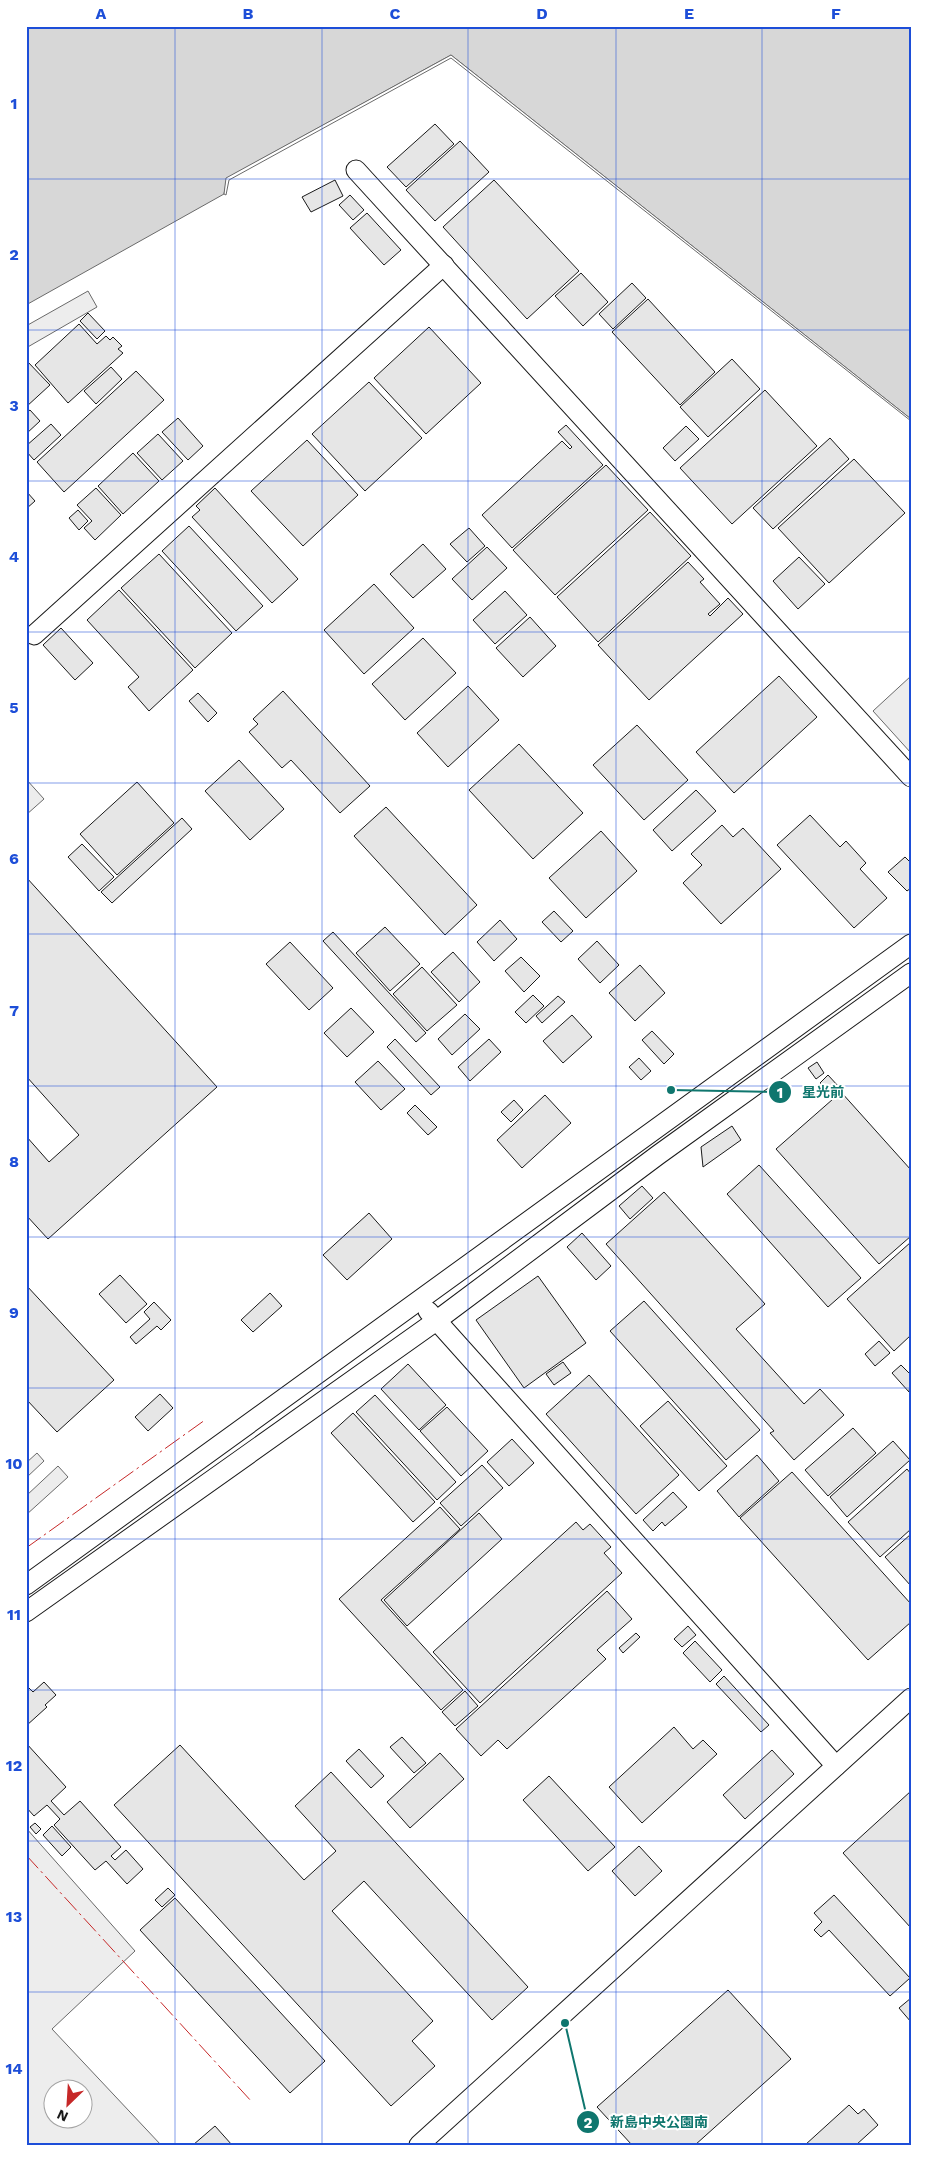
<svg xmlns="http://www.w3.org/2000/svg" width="937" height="2171" font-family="'Work Sans','Noto Sans JP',sans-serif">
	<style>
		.built { fill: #ededed; stroke: #6a6a6a; fill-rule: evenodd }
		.water { fill: #d7d7d7; stroke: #6a6a6a }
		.pier { fill: #fff; stroke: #6a6a6a }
		.building { fill: #e6e6e6; stroke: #1a1a1a }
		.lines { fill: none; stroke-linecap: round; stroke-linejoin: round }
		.minor-casing { stroke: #1a1a1a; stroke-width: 21 }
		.minor { stroke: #fff; stroke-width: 19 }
		.power { stroke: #c62828; stroke-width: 1; stroke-dasharray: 18 4 2.5 4; stroke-linecap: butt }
		.grid { fill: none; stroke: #1d4ed8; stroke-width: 1; stroke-opacity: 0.55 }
		.leader { fill: none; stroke: #0f766e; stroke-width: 2 }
		.callout-dot { fill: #0f766e; stroke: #fff; stroke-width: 2 }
		.mark-label { font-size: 15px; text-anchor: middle; font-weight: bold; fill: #fff }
		.callout-label { font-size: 14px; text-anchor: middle; font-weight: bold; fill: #0f766e; stroke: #fff; stroke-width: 4; stroke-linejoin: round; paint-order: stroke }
		.neatline { fill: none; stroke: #1d4ed8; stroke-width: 2 }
		.grid-label { font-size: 16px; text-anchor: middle; font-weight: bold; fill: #1d4ed8 }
	</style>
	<rect width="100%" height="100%" fill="#fff"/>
	<!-- built -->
	<g class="built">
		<polygon points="88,291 97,307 26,348 26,326"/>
		<polygon points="911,676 911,753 873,711"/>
		<polygon points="26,779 44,799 26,815"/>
		<polygon points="37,1453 44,1461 26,1478 26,1463"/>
		<polygon points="58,1466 68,1477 26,1515 26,1496"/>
		<path d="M26 1828 135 1951 52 2029 161 2145H26ZM52 2088H82V2118H52Z"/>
	</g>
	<!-- water -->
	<polygon class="water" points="26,26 911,26 911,419 451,55 227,178 224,194 26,305"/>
	<!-- pier -->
	<polygon class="pier" points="451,55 911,419 911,421 451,58 229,180 226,195 224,194 226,178"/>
	<!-- building -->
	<g class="building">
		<polygon points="435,124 454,144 406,187 387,167"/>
		<polygon points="460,141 489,172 435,221 406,190"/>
		<polygon points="335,180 343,196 311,212 302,197"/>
		<polygon points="494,180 579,271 527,319 443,227"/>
		<polygon points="350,195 364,210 353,220 339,205"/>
		<polygon points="367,213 401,250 384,265 350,228"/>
		<polygon points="581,273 608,302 583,326 555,296"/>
		<polygon points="632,283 646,298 613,329 599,314"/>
		<polygon points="648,299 715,372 680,405 612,332"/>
		<polygon points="88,313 105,331 97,339 80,321"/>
		<polygon points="79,324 97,344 106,336 110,340 113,337 122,346 118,349 123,353 68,403 35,365"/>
		<polygon points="429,327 481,383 426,434 374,378"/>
		<polygon points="732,359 760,389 708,437 680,407"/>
		<polygon points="26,360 50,385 26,407"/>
		<polygon points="111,367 122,379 96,404 84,391"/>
		<polygon points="136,371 164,400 64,492 37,462"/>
		<polygon points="369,382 422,438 365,491 312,434"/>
		<polygon points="765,390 817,446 732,524 680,468"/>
		<polygon points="30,410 40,421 26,434 26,413"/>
		<polygon points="178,418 203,446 188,460 162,432"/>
		<polygon points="51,424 61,435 34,460 26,451 26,446"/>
		<polygon points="566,425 603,465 512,548 482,515 562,441 570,449 572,447 558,432"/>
		<polygon points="686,426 699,439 675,461 663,448"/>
		<polygon points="158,434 183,461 162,480 137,453"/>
		<polygon points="830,438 849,459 773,529 753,508"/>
		<polygon points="307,440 358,495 303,546 251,491"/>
		<polygon points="133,453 159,481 123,514 98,486"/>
		<polygon points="854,459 905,513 829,583 778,528"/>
		<polygon points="606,465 648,510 555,595 513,550"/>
		<polygon points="96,488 121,515 95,540 84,528 92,521 77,505"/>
		<polygon points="215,488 298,579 272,603 192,517 200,510 196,506"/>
		<polygon points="26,491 35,501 26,509"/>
		<polygon points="78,510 88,521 79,530 69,518"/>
		<polygon points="650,512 691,556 598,642 557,597"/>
		<polygon points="189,526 263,606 236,631 162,551"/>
		<polygon points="469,528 485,546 467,562 450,544"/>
		<polygon points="423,544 446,569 413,598 390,574"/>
		<polygon points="487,547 507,568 472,600 452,579"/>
		<polygon points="159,554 232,633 195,668 121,588"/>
		<polygon points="799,557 825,584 798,609 773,581"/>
		<polygon points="688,562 704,579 700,582 720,604 708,614 710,616 728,598 743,614 649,700 598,645"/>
		<polygon points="374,584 414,628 364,674 324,630"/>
		<polygon points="119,590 193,670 149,711 128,687 139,677 87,620"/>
		<polygon points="505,591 527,615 495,644 473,620"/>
		<polygon points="530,617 556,646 523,677 496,648"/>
		<polygon points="61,628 93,663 75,680 43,645"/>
		<polygon points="423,638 456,673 405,720 372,684"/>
		<polygon points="779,676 817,717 734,793 696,752"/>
		<polygon points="468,686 499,720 448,767 417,733"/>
		<polygon points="283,691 370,786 340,813 291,760 282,768 249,732 258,724 253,719"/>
		<polygon points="198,693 217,713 208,722 189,701"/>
		<polygon points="637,725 688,780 644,820 593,765"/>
		<polygon points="519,744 583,813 533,859 469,790"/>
		<polygon points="239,760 284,809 250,840 205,791"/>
		<polygon points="137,782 174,823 117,875 80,834"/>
		<polygon points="696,790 716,811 672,851 653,830"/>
		<polygon points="386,807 477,905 445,935 354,836"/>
		<polygon points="810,815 840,847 846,841 866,863 860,869 887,898 854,928 777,845"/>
		<polygon points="182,818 192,829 112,903 101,892"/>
		<polygon points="722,825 733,837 743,828 781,869 721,924 683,883 702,865 691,854"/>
		<polygon points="601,831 637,871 586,918 549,878"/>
		<polygon points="82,844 114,877 99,891 68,857"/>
		<polygon points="905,857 911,863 911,888 907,891 888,872"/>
		<polygon points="26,877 217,1087 48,1239 26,1215 26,1136 49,1162 79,1135 26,1076"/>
		<polygon points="554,911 573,931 561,942 542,922"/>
		<polygon points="500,920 517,939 494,961 477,942"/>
		<polygon points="385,927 420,964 390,991 356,953"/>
		<polygon points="333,932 426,1033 416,1042 323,941"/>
		<polygon points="597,941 619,965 600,983 578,959"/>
		<polygon points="290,942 333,988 309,1010 266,964"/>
		<polygon points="453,952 480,982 459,1002 431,972"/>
		<polygon points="521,957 540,976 524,992 505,971"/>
		<polygon points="640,965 665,993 635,1021 609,993"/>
		<polygon points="422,967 457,1005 427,1031 393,994"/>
		<polygon points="533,995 544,1006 526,1023 515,1012"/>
		<polygon points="558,996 565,1002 542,1023 536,1016"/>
		<polygon points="351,1008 374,1032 347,1057 324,1033"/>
		<polygon points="465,1014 480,1029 452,1055 438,1039"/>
		<polygon points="572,1015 592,1037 563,1063 543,1041"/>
		<polygon points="652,1031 674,1054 664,1064 642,1040"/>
		<polygon points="395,1039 440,1087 431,1095 387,1047"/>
		<polygon points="489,1039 501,1052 470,1081 458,1067"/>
		<polygon points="639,1058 651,1071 641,1080 629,1067"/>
		<polygon points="378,1061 405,1089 381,1110 355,1082"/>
		<polygon points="817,1062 824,1073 816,1079 808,1068"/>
		<polygon points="828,1075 839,1087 831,1094 820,1083"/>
		<polygon points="841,1092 911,1170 911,1236 879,1264 776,1149"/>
		<polygon points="545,1095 571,1123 522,1168 497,1140"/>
		<polygon points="514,1100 523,1110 511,1122 501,1112"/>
		<polygon points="415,1105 437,1127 428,1135 407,1113"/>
		<polygon points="732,1126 741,1140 703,1167 701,1147"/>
		<polygon points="759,1165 861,1278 828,1307 727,1194"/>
		<polygon points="642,1186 653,1198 630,1219 619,1206"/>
		<polygon points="664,1192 765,1304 736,1329 804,1404 820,1389 844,1415 794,1460 770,1433 774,1431 606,1244"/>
		<polygon points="369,1213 392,1239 347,1280 323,1255"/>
		<polygon points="582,1233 611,1266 596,1280 567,1247"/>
		<polygon points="911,1242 911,1335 894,1351 847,1299"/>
		<polygon points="120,1275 147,1304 126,1323 99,1294"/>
		<polygon points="538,1276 586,1343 524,1388 476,1320"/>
		<polygon points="26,1285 114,1380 57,1432 26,1399"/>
		<polygon points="270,1293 282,1306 253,1332 241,1320"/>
		<polygon points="644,1301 760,1430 726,1460 610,1331"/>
		<polygon points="154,1302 171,1320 161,1330 157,1326 136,1344 130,1337 150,1319 144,1312"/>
		<polygon points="879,1341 890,1353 875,1366 865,1354"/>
		<polygon points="563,1362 571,1373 554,1385 546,1374"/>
		<polygon points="408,1364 446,1405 419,1430 381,1389"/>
		<polygon points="901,1365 911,1375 909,1392 892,1373"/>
		<polygon points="589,1375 679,1475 636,1514 546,1414"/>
		<polygon points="160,1394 173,1408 148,1431 135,1417"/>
		<polygon points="375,1395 456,1482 437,1500 356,1412"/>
		<polygon points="668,1401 727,1466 699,1491 640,1426"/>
		<polygon points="447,1407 488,1451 461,1476 420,1431"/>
		<polygon points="353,1413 435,1502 413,1522 331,1433"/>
		<polygon points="853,1428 876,1453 828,1496 805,1470"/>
		<polygon points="512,1439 534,1463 509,1486 487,1462"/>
		<polygon points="893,1441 910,1460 847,1517 830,1497"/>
		<polygon points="757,1455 779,1481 739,1517 717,1491"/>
		<polygon points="482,1465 503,1488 461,1526 440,1503"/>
		<polygon points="907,1469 911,1474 911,1529 880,1557 848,1522"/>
		<polygon points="792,1472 911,1604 911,1622 868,1660 740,1518"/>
		<polygon points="673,1492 687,1507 665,1526 662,1522 653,1531 643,1520"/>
		<polygon points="440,1507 460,1529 381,1600 463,1690 441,1710 339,1599"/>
		<polygon points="479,1513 502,1539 407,1626 384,1600"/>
		<polygon points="576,1522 583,1530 590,1524 611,1547 604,1553 622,1573 480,1703 433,1652"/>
		<polygon points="911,1534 911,1586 885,1557"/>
		<polygon points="607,1591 632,1619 597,1650 606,1659 507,1749 498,1740 481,1756 456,1729"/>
		<polygon points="688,1626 696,1635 682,1647 674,1639"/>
		<polygon points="636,1633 640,1637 623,1653 619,1648"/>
		<polygon points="695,1641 722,1670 710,1682 683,1653"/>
		<polygon points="724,1676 769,1725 761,1732 716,1684"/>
		<polygon points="44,1682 56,1695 45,1705 47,1707 26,1726 26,1685 33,1692"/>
		<polygon points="465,1691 478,1706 455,1726 442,1712"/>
		<polygon points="674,1727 693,1749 703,1740 717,1754 642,1823 609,1787"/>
		<polygon points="402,1737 426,1763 414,1773 390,1747"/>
		<polygon points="26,1743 66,1787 51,1801 64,1815 80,1801 121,1847 111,1856 115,1860 126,1850 143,1869 127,1884 106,1861 95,1870 54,1825 60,1819 47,1805 34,1816 26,1807"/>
		<polygon points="180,1745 304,1880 336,1851 295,1806 331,1772 528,1987 492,2020 364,1881 332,1911 433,2021 412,2041 435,2066 391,2106 114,1805"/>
		<polygon points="359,1749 384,1776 371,1788 346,1761"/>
		<polygon points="772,1750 794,1774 745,1819 723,1795"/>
		<polygon points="440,1753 464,1779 410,1828 387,1802"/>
		<polygon points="549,1776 615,1847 588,1871 523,1800"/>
		<polygon points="911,1791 911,1928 843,1853"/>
		<polygon points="35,1823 41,1829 36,1834 30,1827"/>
		<polygon points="52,1826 71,1847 62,1856 43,1835"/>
		<polygon points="639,1846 662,1871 635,1896 612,1871"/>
		<polygon points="168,1888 175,1895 162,1907 155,1900"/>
		<polygon points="834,1895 910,1978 890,1996 829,1930 821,1937 814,1930 822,1922 814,1913"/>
		<polygon points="175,1898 325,2061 290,2093 140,1930"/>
		<polygon points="728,1990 791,2059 695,2145 632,2145 597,2107"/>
		<polygon points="911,1998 911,2022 899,2008"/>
		<polygon points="849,2105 858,2114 864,2109 878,2125 856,2145 805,2145"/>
		<polygon points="215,2126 232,2145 193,2145"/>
	</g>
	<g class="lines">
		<defs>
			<g id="minor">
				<polyline points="356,170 911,777"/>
				<polyline points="34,635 444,265"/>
				<polyline points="428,1311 836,1766"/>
				<polyline points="26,1585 911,944"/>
				<polyline points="26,1612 436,1321 658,1155 911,973"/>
				<polyline points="419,2145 911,1698"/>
			</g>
		</defs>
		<!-- minor casing -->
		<use href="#minor" class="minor-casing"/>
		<!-- minor -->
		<use href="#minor" class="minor"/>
		<!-- power -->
		<g class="power">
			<polyline points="26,1548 205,1420"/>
			<polyline points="26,1855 252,2102"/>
		</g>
	</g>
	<!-- grid -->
	<path class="grid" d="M175 26V2145M322 26V2145M468 26V2145M616 26V2145M762 26V2145M26 179H911M26 330H911M26 481H911M26 632H911M26 783H911M26 934H911M26 1086H911M26 1237H911M26 1388H911M26 1539H911M26 1690H911M26 1841H911M26 1992H911"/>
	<!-- callouts -->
	<path class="leader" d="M671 1090L780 1092M565 2023L588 2122"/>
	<g class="callout-dot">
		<circle cx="671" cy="1090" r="5"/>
		<circle cx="565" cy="2023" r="5"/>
		<circle cx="780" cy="1092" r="12"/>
		<circle cx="588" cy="2122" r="12"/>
	</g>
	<g class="mark-label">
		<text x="780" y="1098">1</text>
		<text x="588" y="2128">2</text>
	</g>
	<g class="callout-label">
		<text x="823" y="1097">星光前</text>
		<text x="659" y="2127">新島中央公園南</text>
	</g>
	<!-- border -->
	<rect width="937" height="2171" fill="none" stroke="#ffffff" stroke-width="55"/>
	<!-- north arrow -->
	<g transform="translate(68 2104) rotate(205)"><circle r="24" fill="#ffffff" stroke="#a3a3a3"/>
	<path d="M0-4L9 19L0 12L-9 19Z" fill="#c62828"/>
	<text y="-8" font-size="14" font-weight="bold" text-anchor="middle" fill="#1a1a1a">N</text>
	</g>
	<rect x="28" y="28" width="882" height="2116" class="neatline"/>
	<g class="grid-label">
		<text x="101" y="19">A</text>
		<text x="248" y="19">B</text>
		<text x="395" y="19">C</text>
		<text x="542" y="19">D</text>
		<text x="689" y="19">E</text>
		<text x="836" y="19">F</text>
		<text x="14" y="109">1</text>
		<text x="14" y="260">2</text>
		<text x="14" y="411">3</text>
		<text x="14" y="562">4</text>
		<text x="14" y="713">5</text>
		<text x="14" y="864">6</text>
		<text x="14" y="1016">7</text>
		<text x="14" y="1167">8</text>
		<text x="14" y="1318">9</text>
		<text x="14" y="1469">10</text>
		<text x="14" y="1620">11</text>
		<text x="14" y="1771">12</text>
		<text x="14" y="1922">13</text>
		<text x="14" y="2074">14</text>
	</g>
</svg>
